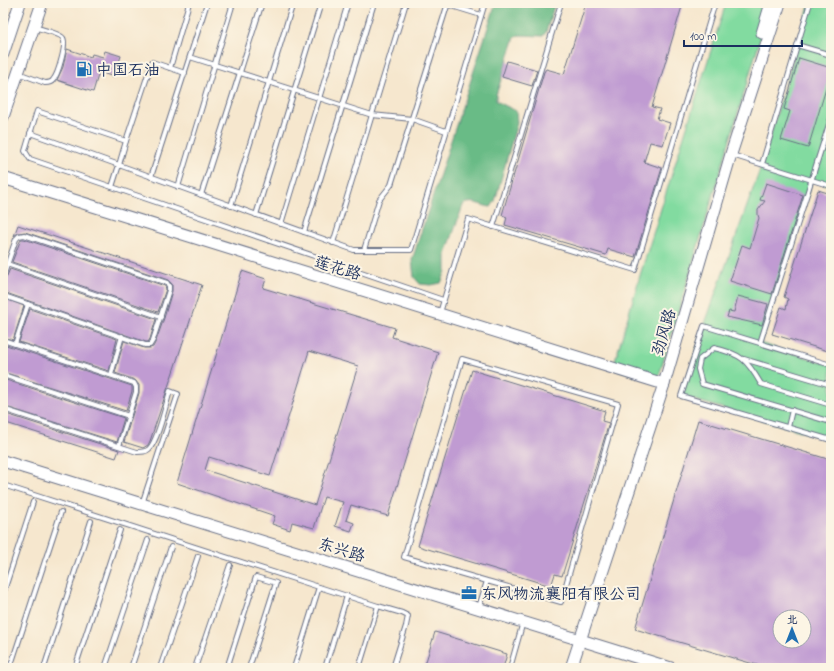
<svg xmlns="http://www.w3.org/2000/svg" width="834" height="671" font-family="'Indie Flower','LXGW WenKai TC',sans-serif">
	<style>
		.green { fill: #82dba0; stroke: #4e857f }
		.forest { fill: #69bb86; stroke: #427572 }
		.building { fill: #c09bd2; fill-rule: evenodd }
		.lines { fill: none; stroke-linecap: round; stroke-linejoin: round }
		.lane-casing { stroke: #686f85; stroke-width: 6 }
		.secondary-casing { stroke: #686f85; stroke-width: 13 }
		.lane { stroke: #fff; stroke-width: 4 }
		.secondary { stroke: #fff; stroke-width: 11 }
		.labels { text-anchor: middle; stroke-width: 4; stroke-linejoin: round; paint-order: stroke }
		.poi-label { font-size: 16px; fill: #1b2f5e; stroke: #fcf5e5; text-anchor: start }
		.street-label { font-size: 16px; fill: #1b2f5e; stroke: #fcf5e5 }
	</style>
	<rect width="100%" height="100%" fill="#fcf5e5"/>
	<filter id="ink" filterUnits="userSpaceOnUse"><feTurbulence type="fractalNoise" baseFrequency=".025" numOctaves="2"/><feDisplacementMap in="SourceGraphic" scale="8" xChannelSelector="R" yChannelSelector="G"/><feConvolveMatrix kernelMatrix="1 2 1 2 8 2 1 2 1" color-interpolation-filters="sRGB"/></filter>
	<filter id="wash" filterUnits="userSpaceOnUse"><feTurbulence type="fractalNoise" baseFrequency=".012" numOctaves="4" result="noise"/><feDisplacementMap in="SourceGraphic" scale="16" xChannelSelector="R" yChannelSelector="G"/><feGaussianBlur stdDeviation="0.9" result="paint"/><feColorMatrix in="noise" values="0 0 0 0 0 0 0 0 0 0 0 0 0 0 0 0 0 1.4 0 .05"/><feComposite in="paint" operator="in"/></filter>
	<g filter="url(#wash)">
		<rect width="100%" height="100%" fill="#f6e7ce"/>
		<!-- green -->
		<g class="green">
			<polygon points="726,3 771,3 657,382 613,368 641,272"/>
			<polygon points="810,3 831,3 831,186 812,180 760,343 831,365 831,440 681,396 704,326 762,164"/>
		</g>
		<!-- forest -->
		<path class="forest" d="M496 3H555L546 32 543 36 519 35 515 37 496 95V101L516 111 517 123 495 201 491 207C481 206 472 199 463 205L446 254V271L441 283 431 285 420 284 414 277 412 260Z"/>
		<g id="blocks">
			<!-- building -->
			<g class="building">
				<polygon points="586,3 683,3 652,107 660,109 657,119 670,123 663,145 650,142 644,162 662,168 635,257 608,249 606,255 505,225 507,217 502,215 544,72 546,69 564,74"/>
				<polygon points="67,49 91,57 92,54 103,57 105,51 121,56 114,77 99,72 93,92 57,80 63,67"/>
				<polygon points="799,58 831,68 831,72 808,148 781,140 790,111 784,109"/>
				<polygon points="507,61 537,70 532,86 502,77"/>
				<polygon points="766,183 803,195 772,294 730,281 742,245 750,248 759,218 758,215 758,210 765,201 760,200"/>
				<polygon points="818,190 831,194 831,352 772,334 781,307 786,309 788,299 784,297"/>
				<polygon points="18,225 202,285 150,441 148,445 143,448 124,442 139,393 139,385 135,380 115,373 124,341 144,348 150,348 153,347 156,341 164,318 172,291 172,284 168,280 25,232 18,233 14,236"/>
				<polygon points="21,239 24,239 165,286 166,289 158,312 12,262"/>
				<polygon points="10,269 156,319 150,339 148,342 146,342 9,294 3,291 3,280 6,278"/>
				<path d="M242 271 266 279 263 288 395 328 392 337 438 352 388 516 351 505 346 520 354 523 351 531 335 526 343 502 324 497 314 528 292 522 290 530 272 524 275 516 177 483ZM309 351 358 366 315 505 205 470 209 457 270 476Z"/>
				<polygon points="738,296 768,304 762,325 727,317 729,311 734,312"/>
				<polygon points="3,298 24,306 13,340 3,337"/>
				<polygon points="30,309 117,339 109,371 19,342"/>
				<polygon points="3,344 132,386 132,391 126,411 3,372"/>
				<polygon points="472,370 605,411 602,421 609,423 562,576 555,574 551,586 418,546"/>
				<polygon points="3,379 124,418 117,442 3,406"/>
				<polygon points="3,413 119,450 116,458 3,422"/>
				<path d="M698 420 831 460V668H767L635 629ZM780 617H804V641H780Z"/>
				<polygon points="435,632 507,654 503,668 424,668"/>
			</g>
		</g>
	</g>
	<g filter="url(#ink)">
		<use href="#blocks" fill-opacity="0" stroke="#686f85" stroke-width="1"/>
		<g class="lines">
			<defs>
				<g id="lane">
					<polyline points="442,3 481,15"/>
					<polyline points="797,45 831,55"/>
					<polyline points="190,57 372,115 412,119 446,131"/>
					<polyline points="170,68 189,3"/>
					<path d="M18 73 45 83C48 83 51 83 53 80 58 75 67 44 63 38 59 33 40 29 34 27"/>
					<polyline points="30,133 119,165 126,141"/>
					<polyline points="732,155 831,186"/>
					<polyline points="762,164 810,3"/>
					<polyline points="151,177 207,3"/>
					<polyline points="112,187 30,159 25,151 37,111 126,141 152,62 185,73"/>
					<polyline points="178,187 233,3"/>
					<polyline points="201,195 262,3"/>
					<polyline points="231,206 293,3"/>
					<polyline points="256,215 321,3"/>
					<polyline points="281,224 348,3"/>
					<polyline points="493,227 561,3"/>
					<polyline points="304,232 374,3"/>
					<polyline points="333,243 406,3"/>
					<polyline points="364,250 379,200 391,185 448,3"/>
					<polyline points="7,264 161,317"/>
					<polyline points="3,277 16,239 19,236 24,235 167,283 169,286 169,290 153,340 150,345 145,345 7,297 3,294"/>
					<polyline points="443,300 112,187 119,165 354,250 411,250 485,3"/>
					<polyline points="440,313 468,219 635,270 715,3"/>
					<polyline points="3,340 134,383 136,387 136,392 119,446"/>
					<polyline points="760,343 831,118"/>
					<polyline points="15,344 28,304"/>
					<polyline points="744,359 831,385"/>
					<polyline points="831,365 704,326 681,396 831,440"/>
					<polyline points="3,375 129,416"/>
					<polyline points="111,375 122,336"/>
					<path d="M831 405 761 384C747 360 742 354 714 348L700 359 698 369 702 384 831 422"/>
					<path d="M3 409 137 452C142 452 146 452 149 449 158 441 166 404 170 391L178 394 142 504"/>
					<polyline points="788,427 792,410"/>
					<polyline points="3,485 319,587 294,668"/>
					<polyline points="3,498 4,494"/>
					<polyline points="319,587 378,606 359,668"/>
					<polyline points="3,594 33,502"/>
					<polyline points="378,606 402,613 408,616 406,626 393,668"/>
					<polyline points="479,607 487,581 561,602 618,404 462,359 404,557 487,581"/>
					<polyline points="10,668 61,512"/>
					<polyline points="44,668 91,521"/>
					<polyline points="75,668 120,530"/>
					<polyline points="105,668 148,540"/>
					<polyline points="131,668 171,547"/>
					<polyline points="160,668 198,556"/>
					<polyline points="195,668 230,565"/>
					<polyline points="227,668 256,577 276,583 249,668"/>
					<polyline points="325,668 347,596"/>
					<polyline points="510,668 523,622"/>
				</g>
				<g id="secondary">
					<polyline points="762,33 771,3"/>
					<polyline points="3,54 20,3"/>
					<polyline points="3,117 42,3"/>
					<polyline points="3,178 664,384"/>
					<polyline points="3,461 671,668"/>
					<polyline points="571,668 664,384 731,154 780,3"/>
				</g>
			</defs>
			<!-- lane casing -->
			<use href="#lane" class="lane-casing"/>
			<!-- secondary casing -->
			<use href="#secondary" class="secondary-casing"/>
			<!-- lane -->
			<use href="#lane" class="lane"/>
			<!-- secondary -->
			<use href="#secondary" class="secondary"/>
		</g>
	</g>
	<!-- icons -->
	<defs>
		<symbol id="fuel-bare" viewBox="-9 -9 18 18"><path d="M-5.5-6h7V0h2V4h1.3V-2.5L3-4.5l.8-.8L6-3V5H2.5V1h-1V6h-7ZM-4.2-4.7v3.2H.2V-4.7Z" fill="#1f6fb2" stroke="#fcf5e5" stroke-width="2.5" paint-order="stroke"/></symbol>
		<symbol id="office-bare" viewBox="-9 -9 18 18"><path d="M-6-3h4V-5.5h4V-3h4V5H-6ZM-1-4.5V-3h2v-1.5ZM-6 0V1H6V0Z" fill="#1f6fb2" stroke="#fcf5e5" stroke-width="2.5" paint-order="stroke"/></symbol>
	</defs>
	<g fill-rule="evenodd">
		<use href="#fuel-bare" x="73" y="58" width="22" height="22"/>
		<use href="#office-bare" x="458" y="582" width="22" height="22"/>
	</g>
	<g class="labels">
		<!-- poi labels -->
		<g class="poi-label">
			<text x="96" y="75">中国石油</text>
			<text x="481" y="599">东风物流襄阳有限公司</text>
		</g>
		<!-- street labels -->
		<g class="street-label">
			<text transform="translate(338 267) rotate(17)" y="6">莲花路</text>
			<text transform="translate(663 332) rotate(-74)" y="6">劲风路</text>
			<text transform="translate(342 549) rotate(17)" y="6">东兴路</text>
		</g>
	</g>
	<!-- margin -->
	<rect width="834" height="671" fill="none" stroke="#fcf5e5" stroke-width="16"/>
	<!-- north arrow -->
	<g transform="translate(792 629)"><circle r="19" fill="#fcf5e5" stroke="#a2a6af"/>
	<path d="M0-3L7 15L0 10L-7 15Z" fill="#1f6fb2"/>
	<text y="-6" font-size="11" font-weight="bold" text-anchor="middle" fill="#1b2f5e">北</text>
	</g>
	<!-- scale -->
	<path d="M684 40v6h118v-6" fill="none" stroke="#1b2f5e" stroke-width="2"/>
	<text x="690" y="40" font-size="12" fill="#1b2f5e" stroke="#fcf5e5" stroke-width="3" paint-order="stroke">100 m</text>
</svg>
